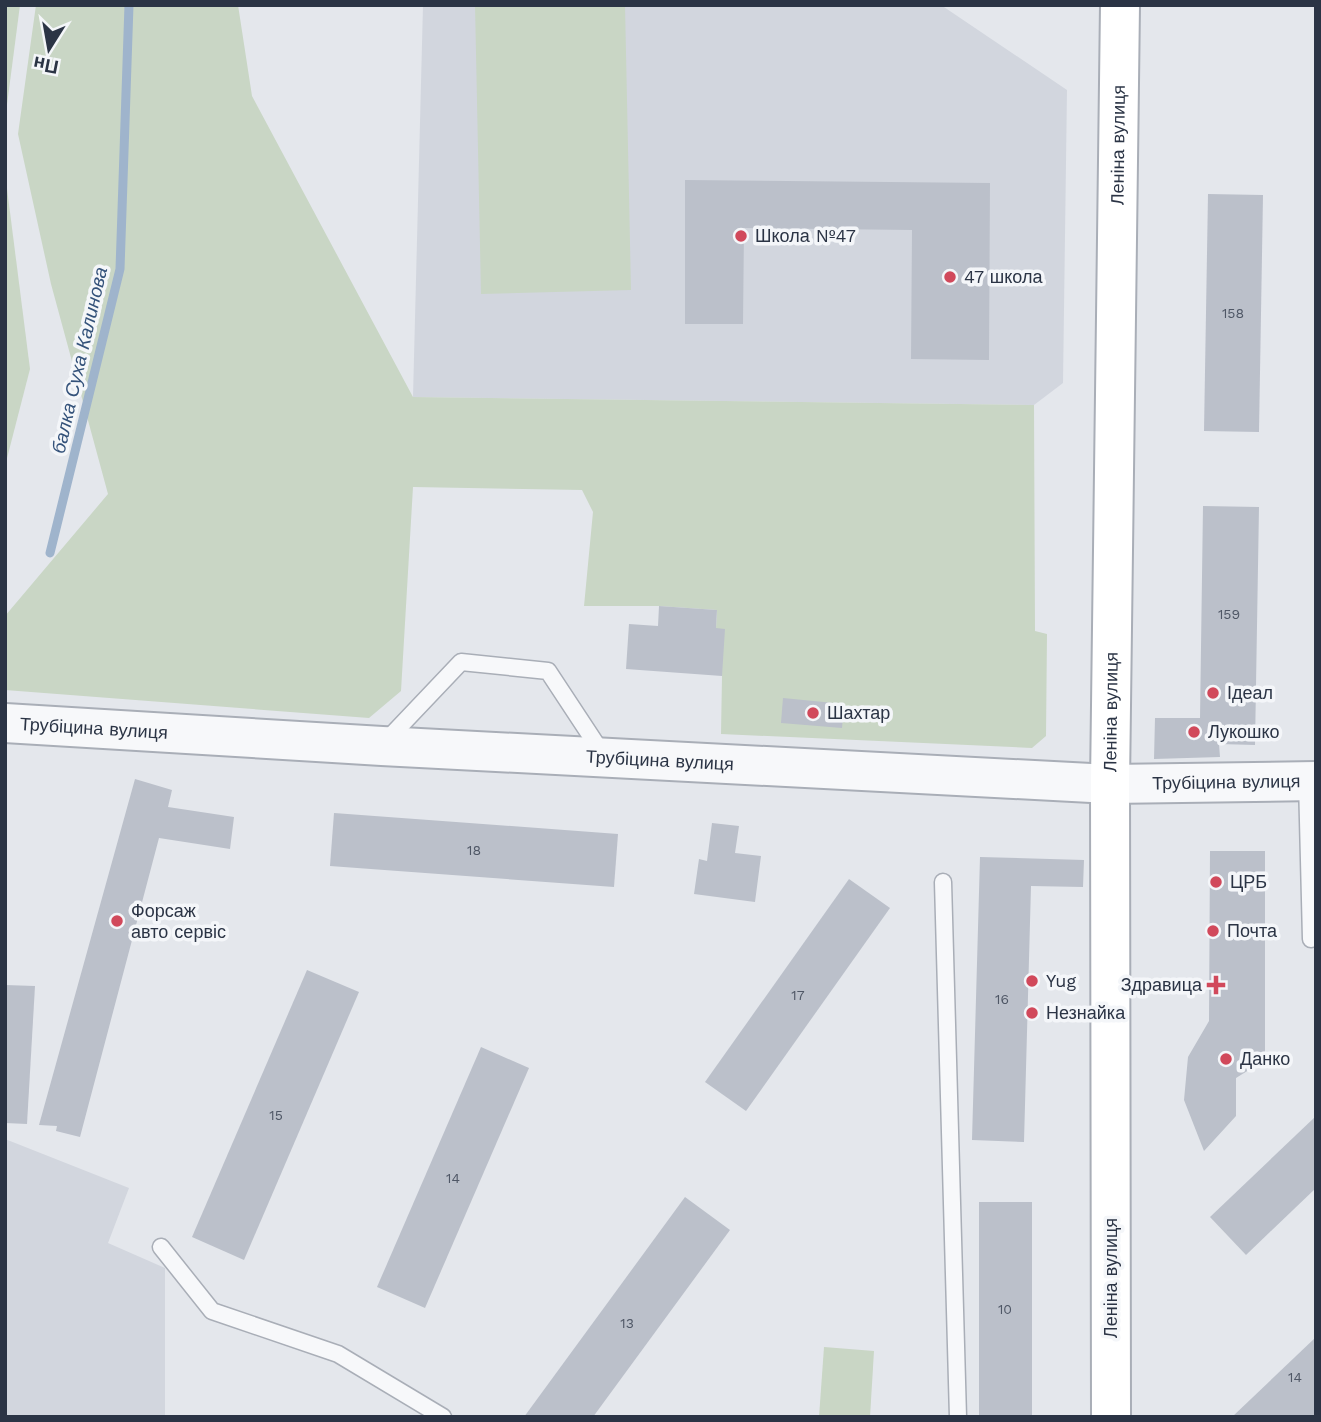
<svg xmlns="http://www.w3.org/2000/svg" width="1321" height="1422" font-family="'Work Sans',sans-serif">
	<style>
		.built { fill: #d2d6de }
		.green { fill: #c9d6c5 }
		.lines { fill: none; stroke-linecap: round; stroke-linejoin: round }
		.stream { stroke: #9fb4cc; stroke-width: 9 }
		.building { fill: #bbc0ca }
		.service-casing { stroke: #a9aeb7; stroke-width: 19 }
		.tertiary-casing { stroke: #a9aeb7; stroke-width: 42 }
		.secondary-casing { stroke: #a9aeb7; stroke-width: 42 }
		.service { stroke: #f7f8fa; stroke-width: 16 }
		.tertiary { stroke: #f7f8fa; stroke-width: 38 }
		.secondary { stroke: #fff; stroke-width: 38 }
		.poi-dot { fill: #d1495b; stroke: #f4f6f9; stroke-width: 2.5 }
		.labels { text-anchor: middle; stroke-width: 7; stroke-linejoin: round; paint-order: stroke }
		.number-label { font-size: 14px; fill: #4f5766 }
		.street-label { font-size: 18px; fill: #2b3445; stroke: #f4f6f9 }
		.poi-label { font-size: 18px; fill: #2b3445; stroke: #f4f6f9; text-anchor: start }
		.water-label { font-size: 19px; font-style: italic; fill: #34527a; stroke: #f4f6f9 }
	</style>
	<rect width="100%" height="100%" fill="#e4e7ec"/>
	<!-- built -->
	<g class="built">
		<polygon points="423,5 941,5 1067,90 1063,383 1034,405 413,397"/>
		<polygon points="5,1139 129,1188 108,1243 165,1268 165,1417 5,1417"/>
	</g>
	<!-- green -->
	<g class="green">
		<polygon points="5,5 20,5 5,120"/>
		<polygon points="36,5 238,5 252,96 413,397 1034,405 1035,631 1047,634 1046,736 1032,748 721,734 722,676 716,628 717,610 659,606 584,606 593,512 582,490 413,487 401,691 369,718 5,690 5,616 108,494 51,284 18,134"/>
		<polygon points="475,5 625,5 631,290 481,294"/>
		<polygon points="5,173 30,369 5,466"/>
		<polygon points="824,1347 874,1351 870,1417 819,1417"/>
	</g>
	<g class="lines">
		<!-- stream -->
		<polyline class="stream" points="50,553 120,269 129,5"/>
	</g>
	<!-- building -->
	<g class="building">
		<polygon points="685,180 990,183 989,360 911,359 912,230 744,228 743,324 685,324"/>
		<polygon points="1208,194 1263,195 1259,432 1204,431"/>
		<polygon points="1203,506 1259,507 1255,745 1219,744 1220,757 1154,759 1155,718 1200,718"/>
		<polygon points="659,606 717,610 716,628 725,629 722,676 626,669 629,624 658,626"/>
		<polygon points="783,698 844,704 842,728 781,723"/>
		<polygon points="135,779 172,790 168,807 234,817 230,849 159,838 80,1137 56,1131 57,1126 39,1125"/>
		<polygon points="334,813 618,834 614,887 330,866"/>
		<polygon points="712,823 739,826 735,853 761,856 755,902 694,894 699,859 707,861"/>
		<polygon points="1210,851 1265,851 1265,1060 1236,1078 1236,1116 1204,1151 1184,1100 1188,1057 1209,1021"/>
		<polygon points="980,857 1084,860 1083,887 1031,886 1024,1142 972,1140"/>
		<polygon points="849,879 890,908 746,1111 705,1082"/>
		<polygon points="307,970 359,992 244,1260 192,1237"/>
		<polygon points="5,985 35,986 27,1124 5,1123"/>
		<polygon points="481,1047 529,1068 425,1308 377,1287"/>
		<polygon points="1316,1116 1316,1188 1246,1255 1210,1217"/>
		<polygon points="685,1197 730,1230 593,1417 524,1417"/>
		<rect x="979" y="1202" width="53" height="215"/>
		<polygon points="1316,1337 1316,1417 1232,1417"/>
	</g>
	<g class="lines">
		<defs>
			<g id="service">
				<polyline points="385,742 461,662 548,671 604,756"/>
				<polyline points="1307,781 1311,939 1316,938"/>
				<polyline points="943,882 958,1417"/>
				<polyline points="161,1247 212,1311 338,1354 443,1417"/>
			</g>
			<g id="tertiary">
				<path id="s1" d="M5 723 382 746 1110 784 1316 781"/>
			</g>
			<g id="secondary">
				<path id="s2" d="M1111 1417 1110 784 1120 5"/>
			</g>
		</defs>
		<!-- service casing -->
		<use href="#service" class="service-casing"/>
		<!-- tertiary casing -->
		<use href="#tertiary" class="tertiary-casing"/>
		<!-- secondary casing -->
		<use href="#secondary" class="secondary-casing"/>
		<!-- service -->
		<use href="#service" class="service"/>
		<!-- tertiary -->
		<use href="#tertiary" class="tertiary"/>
		<!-- secondary -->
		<use href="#secondary" class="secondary"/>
	</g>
	<!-- markers -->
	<g class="poi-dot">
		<circle cx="741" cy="236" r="7"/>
		<circle cx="950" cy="277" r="7"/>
		<circle cx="1213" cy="693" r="7"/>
		<circle cx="813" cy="713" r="7"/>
		<circle cx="1194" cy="732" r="7"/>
		<circle cx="1216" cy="882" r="7"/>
		<circle cx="117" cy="921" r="7"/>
		<circle cx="1213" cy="931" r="7"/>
		<circle cx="1032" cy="981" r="7"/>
		<path d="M1212.5 974.5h7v7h7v7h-7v7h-7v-7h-7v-7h7z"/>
		<circle cx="1032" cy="1013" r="7"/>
		<circle cx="1226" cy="1059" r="7"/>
	</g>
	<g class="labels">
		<!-- number labels -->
		<g class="number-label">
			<text x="1233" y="318">158</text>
			<text x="1229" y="619">159</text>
			<text x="474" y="855">18</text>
			<text x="798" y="1000">17</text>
			<text x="1002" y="1004">16</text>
			<text x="276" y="1120">15</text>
			<text x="453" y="1183">14</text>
			<text x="1005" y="1314">10</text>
			<text x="627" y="1328">13</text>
			<text x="1295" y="1382">14</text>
		</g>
		<!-- street labels -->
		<g class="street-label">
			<text dy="6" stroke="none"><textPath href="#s2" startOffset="1272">Леніна вулиця</textPath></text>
			<text dy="6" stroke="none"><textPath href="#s2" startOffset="705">Леніна вулиця</textPath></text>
			<text dy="6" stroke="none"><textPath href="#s1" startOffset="89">Трубіцина вулиця</textPath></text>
			<text dy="6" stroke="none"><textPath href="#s1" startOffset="656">Трубіцина вулиця</textPath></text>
			<text dy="6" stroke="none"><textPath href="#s1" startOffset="1223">Трубіцина вулиця</textPath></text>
			<text transform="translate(1111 1278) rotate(-90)" y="6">Леніна вулиця</text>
		</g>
		<!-- poi labels -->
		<g class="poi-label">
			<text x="755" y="242">Школа №47</text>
			<text x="964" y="283">47 школа</text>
			<text x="1227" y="699">Ідеал</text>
			<text x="827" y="719">Шахтар</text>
			<text x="1208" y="738">Лукошко</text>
			<text x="1230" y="888">ЦРБ</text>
			<text x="131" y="917">Форсаж<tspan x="131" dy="21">авто сервіс</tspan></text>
			<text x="1227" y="937">Почта</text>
			<text x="1046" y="987">Yug</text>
			<text x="1202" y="991" text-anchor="end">Здравица</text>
			<text x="1046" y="1019">Незнайка</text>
			<text x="1240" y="1065">Данко</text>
		</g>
		<!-- water labels -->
		<g class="water-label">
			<text transform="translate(79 360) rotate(-77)" y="7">балка Суха Калинова</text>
		</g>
	</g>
	<!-- border -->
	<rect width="1321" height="1422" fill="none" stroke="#2b3445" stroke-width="14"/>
	<!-- north arrow -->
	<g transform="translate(49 49) rotate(191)" stroke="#f4f6f9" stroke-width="5" paint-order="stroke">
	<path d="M0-5L12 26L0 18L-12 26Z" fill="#2b3445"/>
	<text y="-10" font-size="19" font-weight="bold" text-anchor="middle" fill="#2b3445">Пн</text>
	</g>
</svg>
